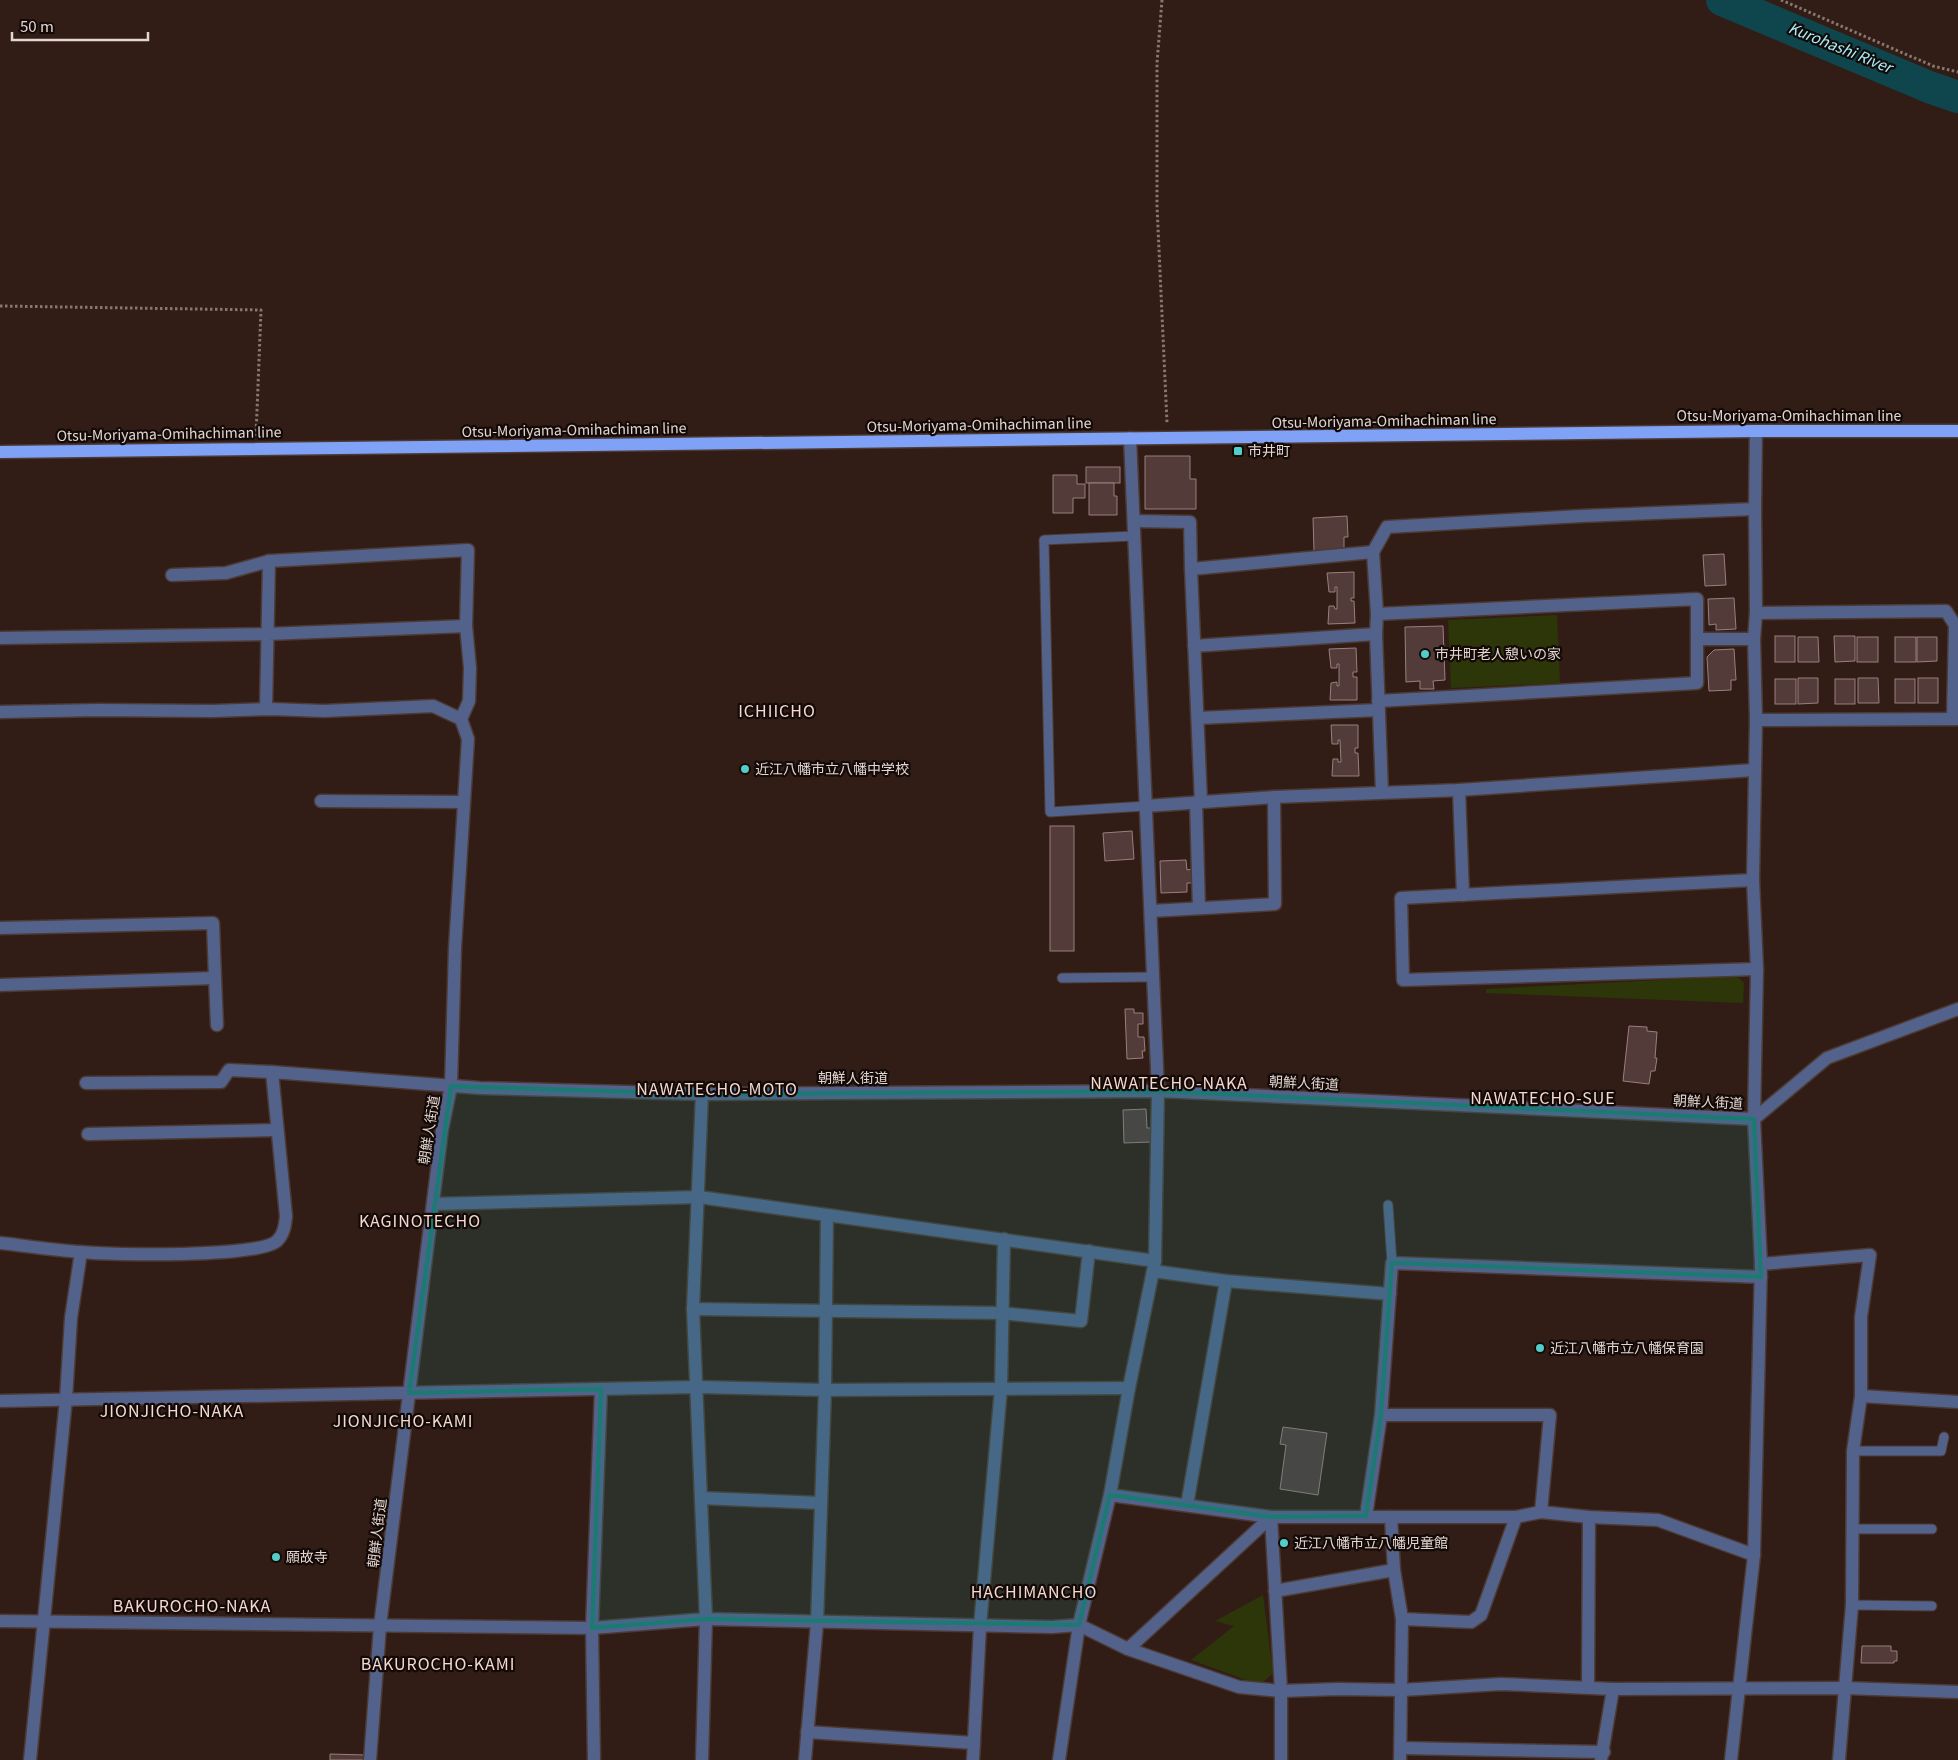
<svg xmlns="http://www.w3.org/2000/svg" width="1958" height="1760" font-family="Georgia,'Noto Sans JP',serif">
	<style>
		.green { fill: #2d3608 }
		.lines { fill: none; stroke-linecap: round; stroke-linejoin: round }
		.river { stroke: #0f464e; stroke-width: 32 }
		.building { fill: #533b3a; stroke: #9b7f7e }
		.lane-casing { stroke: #4d3a34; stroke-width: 11 }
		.street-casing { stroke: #4d3a34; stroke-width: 15 }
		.primary-casing { stroke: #4d3a34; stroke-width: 15 }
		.path { stroke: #887771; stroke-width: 3; stroke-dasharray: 2.5 2.5; stroke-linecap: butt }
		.lane { stroke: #52628b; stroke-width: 9 }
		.street { stroke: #52628b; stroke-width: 12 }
		.primary { stroke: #7fa1f6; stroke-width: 12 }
		.marked { fill: #1a7b73; fill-opacity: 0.2; stroke: #1a7b73; stroke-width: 4; stroke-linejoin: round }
		.poi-dot { fill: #53cdca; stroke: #130a07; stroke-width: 2 }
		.labels { text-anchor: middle; stroke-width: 4.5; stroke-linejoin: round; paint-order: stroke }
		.street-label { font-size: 14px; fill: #e3d5d0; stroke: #130a07 }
		.poi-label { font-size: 14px; fill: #e3d5d0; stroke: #130a07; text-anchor: start }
		.water-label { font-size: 15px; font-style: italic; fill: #a6effc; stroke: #130a07 }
		.quarter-label { font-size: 16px; letter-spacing: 1px; fill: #f5d9d0; stroke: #130a07 }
	</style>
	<rect width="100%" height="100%" fill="#311d16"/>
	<!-- green -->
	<g class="green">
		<polygon points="1557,615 1560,683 1451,688 1448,620"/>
		<polygon points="1737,976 1744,983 1743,1003 1486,993 1486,989"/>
		<polygon points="1263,1595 1273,1673 1260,1685 1191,1660 1234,1626 1215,1621"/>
	</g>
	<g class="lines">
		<!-- river -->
		<polyline class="river" points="1722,0 1929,87 1958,97"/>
	</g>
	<!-- building -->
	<g class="building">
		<polygon points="1145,456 1190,456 1190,479 1196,479 1196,509 1145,509"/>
		<rect x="1086" y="467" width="34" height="16"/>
		<polygon points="1053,475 1077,475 1077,484 1085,484 1085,498 1073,498 1073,513 1053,513"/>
		<polygon points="1089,483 1114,483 1114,496 1117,496 1117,515 1089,515"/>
		<polygon points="1347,516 1348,537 1344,537 1344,550 1314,551 1313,518"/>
		<polygon points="1724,554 1726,585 1705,586 1703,555"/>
		<polygon points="1354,572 1354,598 1351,598 1351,601 1354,601 1355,623 1328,624 1329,606 1334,606 1335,609 1337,609 1337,587 1335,587 1335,592 1329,592 1327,573"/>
		<polygon points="1734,598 1736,629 1716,630 1716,624 1709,625 1708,599"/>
		<polygon points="1443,626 1445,680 1433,681 1434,689 1420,689 1420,681 1406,682 1405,627"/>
		<rect x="1775" y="636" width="20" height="26"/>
		<polygon points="1834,636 1855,636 1855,661 1835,662"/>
		<polygon points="1798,637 1818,637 1819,662 1798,662"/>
		<rect x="1857" y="637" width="21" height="25"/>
		<rect x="1895" y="637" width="21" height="25"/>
		<polygon points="1917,637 1937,637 1937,661 1917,662"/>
		<polygon points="1356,648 1357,672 1353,672 1353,677 1357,677 1357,700 1330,700 1331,683 1337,682 1337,686 1339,686 1339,664 1337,664 1337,668 1331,668 1329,649"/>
		<polygon points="1734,649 1736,680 1731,680 1731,690 1709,691 1707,657 1714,650"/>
		<polygon points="1798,678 1818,678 1818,703 1798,704"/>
		<polygon points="1858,678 1878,678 1879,703 1858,703"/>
		<rect x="1918" y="678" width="20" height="25"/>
		<rect x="1775" y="679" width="21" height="25"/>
		<rect x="1835" y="679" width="20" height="25"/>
		<rect x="1895" y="679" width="20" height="24"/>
		<polygon points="1331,725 1358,725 1358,748 1355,748 1355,753 1358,753 1359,776 1332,776 1333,759 1338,759 1338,762 1341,762 1340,740 1338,740 1338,744 1332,744"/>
		<rect x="1050" y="826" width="24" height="125"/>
		<polygon points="1132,831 1134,859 1105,861 1103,833"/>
		<polygon points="1186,860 1187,870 1192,869 1192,883 1187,883 1187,892 1161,893 1160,861"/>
		<polygon points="1125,1009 1134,1009 1134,1013 1143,1013 1143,1024 1138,1024 1138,1037 1144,1037 1145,1051 1142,1051 1143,1058 1127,1059"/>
		<polygon points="1629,1026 1647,1027 1647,1031 1657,1032 1655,1058 1657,1058 1655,1071 1651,1071 1649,1084 1623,1081"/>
		<polygon points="1146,1109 1147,1128 1151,1128 1151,1142 1124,1143 1123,1110"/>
		<polygon points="1283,1427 1327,1433 1318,1495 1280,1489 1286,1445 1280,1444"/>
		<polygon points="1862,1646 1891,1646 1891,1651 1897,1651 1897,1661 1894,1661 1894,1663 1861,1663"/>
		<polygon points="330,1754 366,1755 365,1760 330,1760"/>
	</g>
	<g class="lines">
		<defs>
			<g id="lane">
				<polyline points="1134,536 1044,540 1050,812 1146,806"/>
				<polyline points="1062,978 1153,977"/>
				<polyline points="1388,1205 1392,1263"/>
				<polyline points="1853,1451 1941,1451 1944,1437"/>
				<polyline points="1854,1529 1932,1529"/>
				<polyline points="1852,1605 1932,1606"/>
			</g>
			<g id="street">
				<polyline points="1134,521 1190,522 1191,569 1373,552"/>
				<polyline points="1191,569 1201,802"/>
				<polyline points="172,575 226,573 269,561"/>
				<polyline points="1756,613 1946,611 1955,625 1953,719"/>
				<polyline points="1377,614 1697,599 1697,683 1378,701"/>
				<polyline points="0,638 268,634 466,626 468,550 269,561 266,709"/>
				<polyline points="1697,639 1754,639"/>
				<polyline points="1194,646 1376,634"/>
				<polyline points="0,712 98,710 212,711 271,709 324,711 433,706 461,719 468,739 455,948 451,1086 442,1130 380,1626 370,1760"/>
				<polyline points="1198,718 1378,710"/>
				<polyline points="461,719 469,701 470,668 466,626"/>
				<polyline points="1756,720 1958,719"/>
				<polyline points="1459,790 1463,895"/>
				<polyline points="1382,792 1376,634 1377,614 1373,552 1387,527 1581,516 1755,509"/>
				<polyline points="321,801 464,802"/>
				<polyline points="1196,802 1199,908"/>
				<polyline points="1146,806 1274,797 1459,790 1754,770"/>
				<polyline points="1753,880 1401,898 1403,980 1757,969"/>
				<polyline points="1151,911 1275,904 1274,797"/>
				<polyline points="0,928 213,923 215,978 0,985"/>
				<polyline points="215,978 217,1025"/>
				<polyline points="86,1083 221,1082 229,1070 272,1072"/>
				<polyline points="88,1134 277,1130"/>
				<polyline points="433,1204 699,1197 1155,1261"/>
				<path d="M0 1243C27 1246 53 1250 80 1252 111 1255 258 1258 277 1241 284 1234 285 1226 286 1216L272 1072 480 1088 702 1094 1158 1091 1754 1119 1757 969 1753 880 1756 720 1754 639 1756 613 1755 509 1756 431"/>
				<polyline points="1761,1264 1870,1255 1861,1317 1861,1396 1853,1451 1852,1605 1839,1760"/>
				<polyline points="1153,1271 1226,1281 1390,1294"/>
				<polyline points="693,1309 1001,1313 1081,1321 1089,1251"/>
				<polyline points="1861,1396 1958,1402"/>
				<polyline points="0,1401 697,1387 825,1390 1129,1388"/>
				<polyline points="1381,1415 1550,1415 1541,1512"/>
				<polyline points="1110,1495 1271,1517 1516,1517 1541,1512 1589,1517 1658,1520 1754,1555"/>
				<polyline points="701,1498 821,1503"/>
				<polyline points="1187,1505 1226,1281"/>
				<polyline points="1366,1516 1381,1415 1392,1263 1761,1277"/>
				<polyline points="1271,1517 1281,1691 1281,1760"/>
				<polyline points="1391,1517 1394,1570 1402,1619 1400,1760"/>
				<polyline points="1275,1591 1394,1570"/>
				<polyline points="1402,1619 1471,1622 1481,1615 1516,1517"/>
				<polyline points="0,1621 592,1628 706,1619 1052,1627 1079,1625 1128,1649 1239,1687 1281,1691 1338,1689 1402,1690 1501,1684 1613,1689 1845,1688 1958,1692"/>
				<polyline points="1128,1649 1271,1517"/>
				<polyline points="1588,1687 1589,1517"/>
				<polyline points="807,1732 974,1743"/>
				<polyline points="1401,1748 1604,1752"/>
				<polyline points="30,1760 66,1399 71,1318 81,1252"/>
				<polyline points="594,1760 592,1628 601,1389"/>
				<polyline points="702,1760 706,1619 693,1309 702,1094"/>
				<polyline points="805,1760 817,1623 825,1390 827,1215"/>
				<polyline points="973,1760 980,1626 1001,1388 1004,1239"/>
				<polyline points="1059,1760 1079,1625 1110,1495 1129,1388 1155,1261 1158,1091 1130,438"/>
				<polyline points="1601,1760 1613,1689"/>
				<polyline points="1731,1760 1754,1555 1761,1264 1754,1119 1827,1058 1958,1009"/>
			</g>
			<polyline id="primary" points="0,452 1756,431 1958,431"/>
		</defs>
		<!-- lane casing -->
		<use href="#lane" class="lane-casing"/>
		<!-- street casing -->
		<use href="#street" class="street-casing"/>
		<!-- primary casing -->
		<use href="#primary" class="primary-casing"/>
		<!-- path -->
		<g class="path">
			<polyline points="1162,0 1157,63 1157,206 1167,423"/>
			<polyline points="1781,0 1933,66 1958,72"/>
			<polyline points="0,306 261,310 256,436"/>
		</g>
		<!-- lane -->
		<use href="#lane" class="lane"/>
		<!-- street -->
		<use href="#street" class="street"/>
		<!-- primary -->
		<use href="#primary" class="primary"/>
	</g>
	<!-- marked area -->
	<path class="marked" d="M451 1086 702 1094 1158 1091 1754 1119 1761 1277 1392 1263 1381 1415 1366 1516 1271 1517 1110 1495 1079 1625 706 1619 592 1628 601 1389 409 1393Z"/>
	<!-- markers -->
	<g class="poi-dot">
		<rect x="1233" y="446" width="10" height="10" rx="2.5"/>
		<circle cx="1425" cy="654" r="5"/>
		<circle cx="745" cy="769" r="5"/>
		<circle cx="1540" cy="1348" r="5"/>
		<circle cx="1284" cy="1543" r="5"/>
		<circle cx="276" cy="1557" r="5"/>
	</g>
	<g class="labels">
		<!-- street labels -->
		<g class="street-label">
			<text x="1789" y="421">Otsu-Moriyama-Omihachiman line</text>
			<text transform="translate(1384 421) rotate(-1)" y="5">Otsu-Moriyama-Omihachiman line</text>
			<text transform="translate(979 425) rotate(-1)" y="5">Otsu-Moriyama-Omihachiman line</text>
			<text transform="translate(574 430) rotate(-1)" y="5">Otsu-Moriyama-Omihachiman line</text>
			<text transform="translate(169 434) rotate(-1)" y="5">Otsu-Moriyama-Omihachiman line</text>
			<text x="853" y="1083">朝鮮人街道</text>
			<text transform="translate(1304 1083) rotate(3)" y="5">朝鮮人街道</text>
			<text transform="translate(1708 1102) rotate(3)" y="5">朝鮮人街道</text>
			<text transform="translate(429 1130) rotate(-81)" y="5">朝鮮人街道</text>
			<text transform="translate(377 1533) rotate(-83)" y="5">朝鮮人街道</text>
		</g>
		<!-- poi labels -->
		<g class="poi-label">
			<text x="1248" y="456">市井町</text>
			<text x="1435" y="659">市井町老人憩いの家</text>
			<text x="755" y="774">近江八幡市立八幡中学校</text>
			<text x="1550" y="1353">近江八幡市立八幡保育園</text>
			<text x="1294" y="1548">近江八幡市立八幡児童館</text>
			<text x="286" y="1562">願故寺</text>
		</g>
		<!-- water labels -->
		<g class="water-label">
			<text transform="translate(1840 48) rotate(22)" y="5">Kurohashi River</text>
		</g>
		<!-- quarter labels -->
		<g class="quarter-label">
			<text x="777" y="717">ICHIICHO</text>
			<text x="1169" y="1089">NAWATECHO-NAKA</text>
			<text x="717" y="1095">NAWATECHO-MOTO</text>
			<text x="1543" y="1104">NAWATECHO-SUE</text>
			<text x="420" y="1227">KAGINOTECHO</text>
			<text x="172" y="1417">JIONJICHO-NAKA</text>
			<text x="403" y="1427">JIONJICHO-KAMI</text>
			<text x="1034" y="1598">HACHIMANCHO</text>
			<text x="192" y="1612">BAKUROCHO-NAKA</text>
			<text x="438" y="1670">BAKUROCHO-KAMI</text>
		</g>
	</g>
	<!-- scale -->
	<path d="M12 32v8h136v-8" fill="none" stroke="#e3d5d0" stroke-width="2.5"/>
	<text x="20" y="32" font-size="15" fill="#e3d5d0" stroke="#130a07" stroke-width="4" paint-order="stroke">50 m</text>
</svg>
